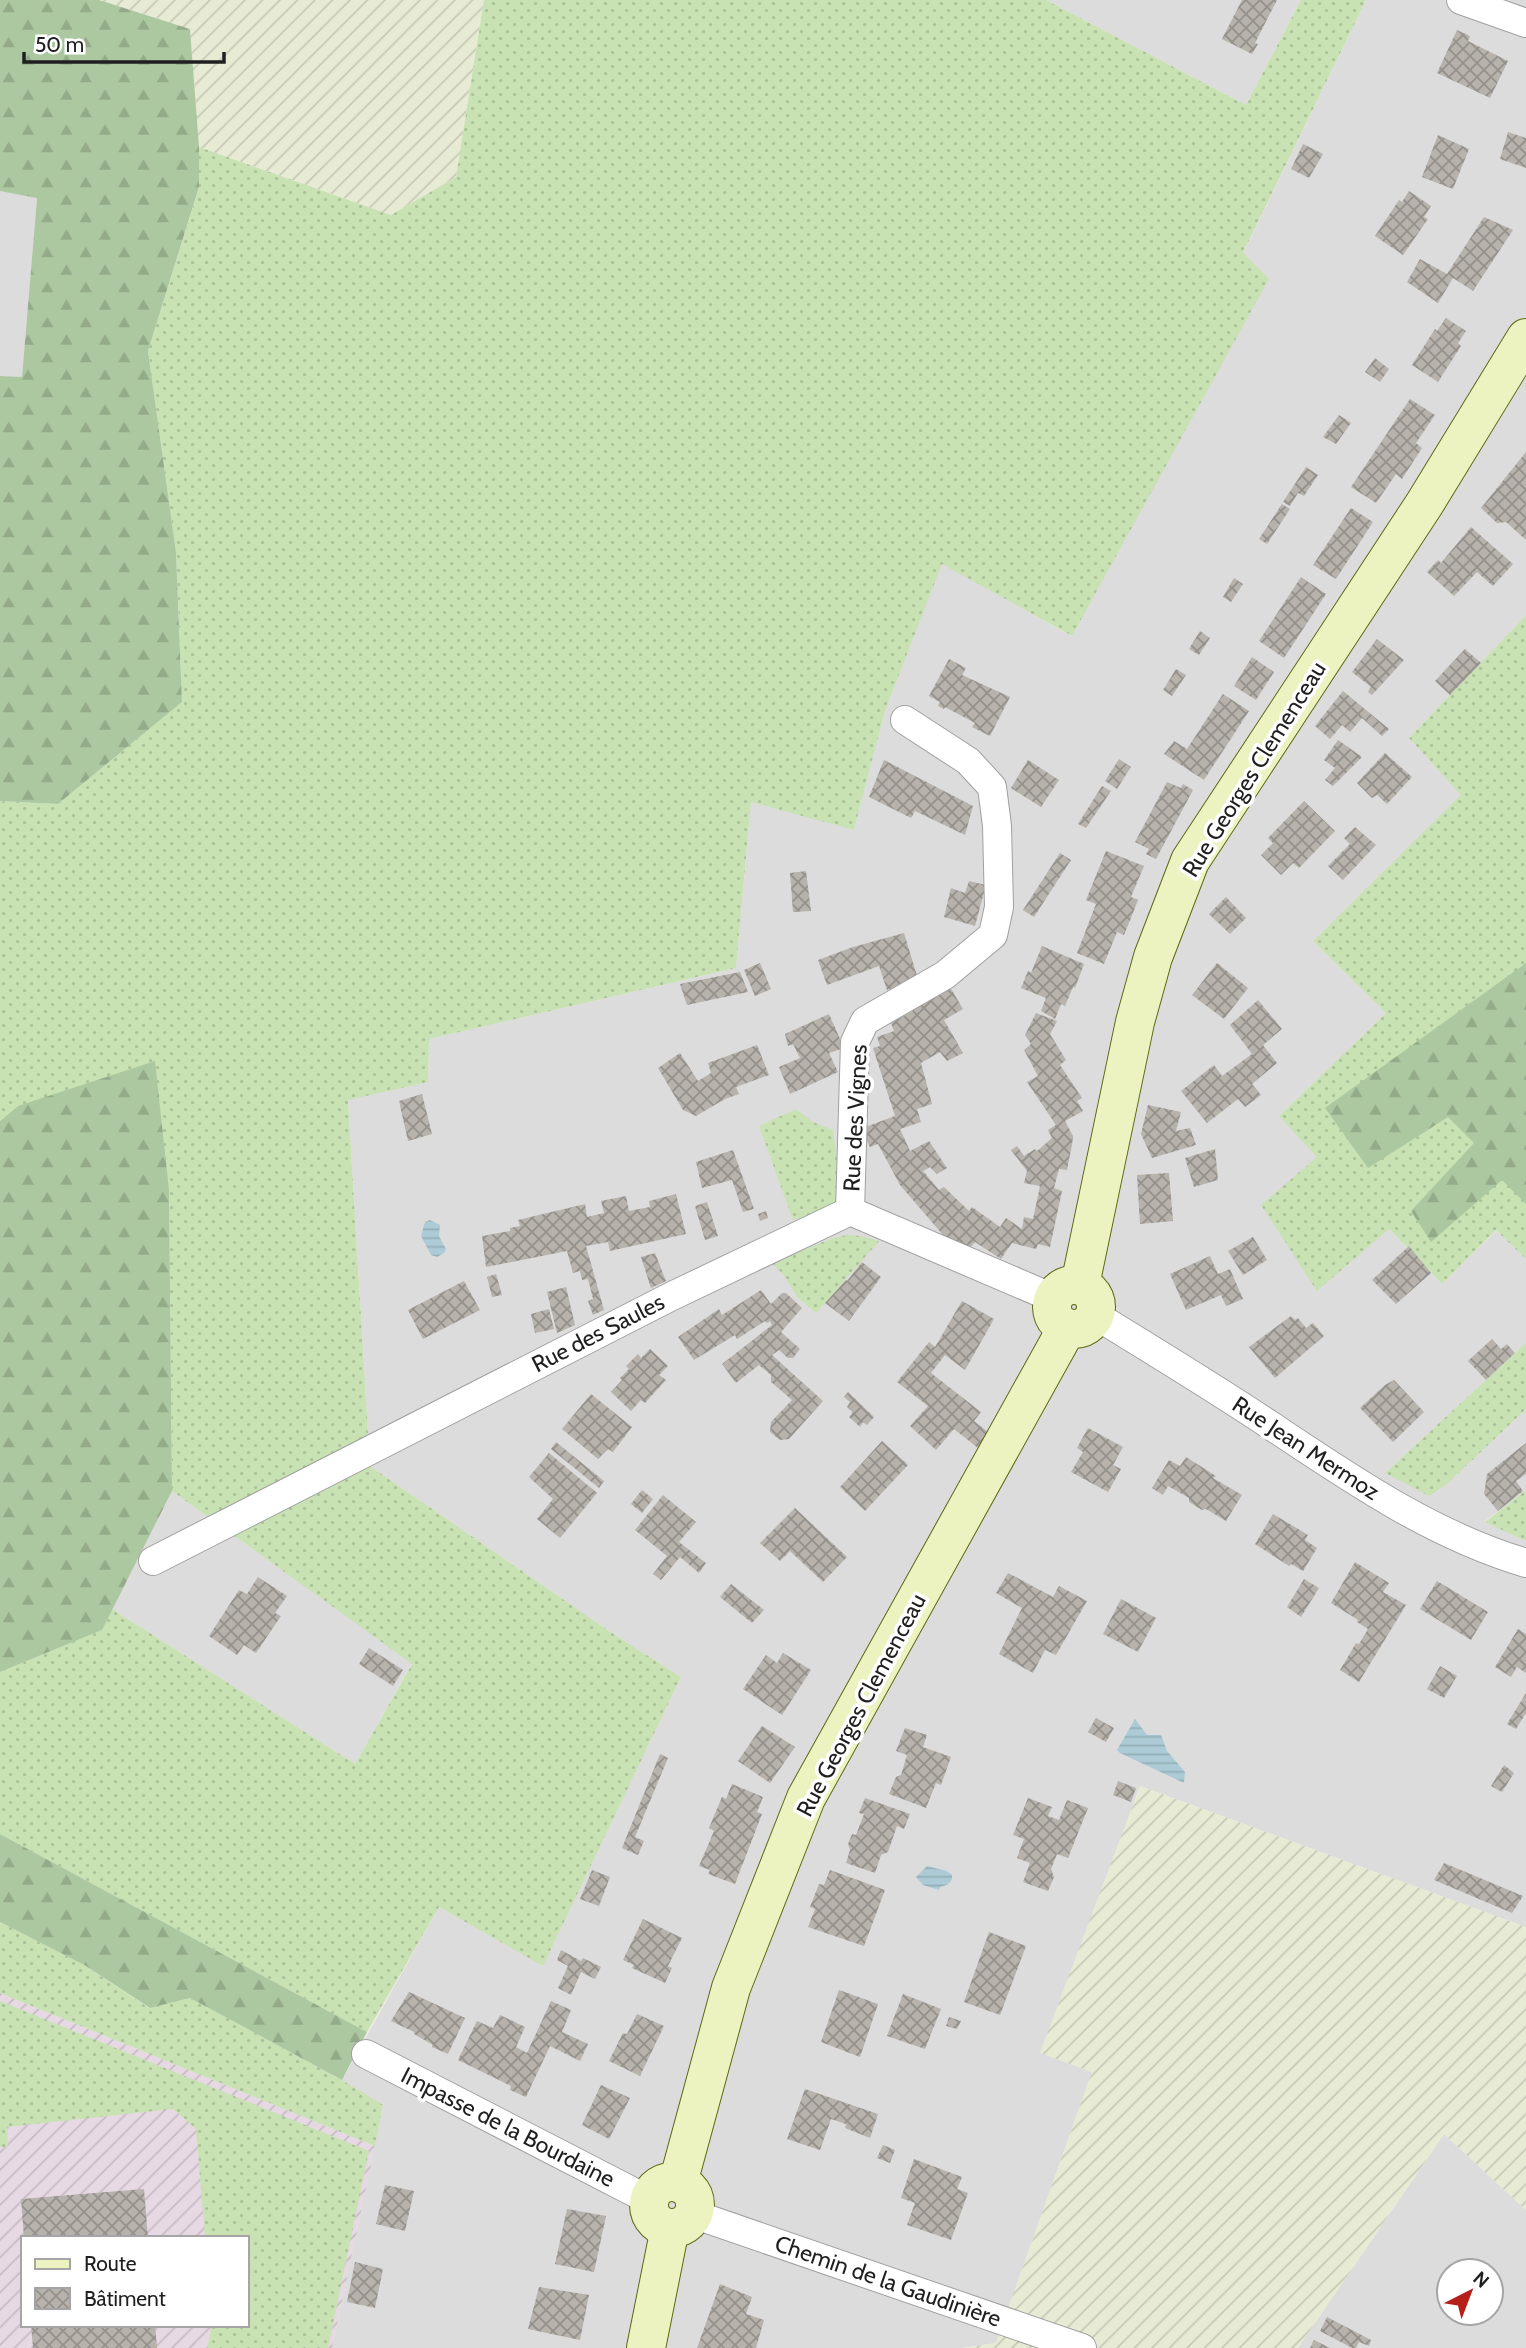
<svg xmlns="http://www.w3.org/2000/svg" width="1526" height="2348" font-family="Cabin,sans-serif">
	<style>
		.residential { fill: #dddcdc; fill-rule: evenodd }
		.industrial { fill: url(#industrial-furrows); fill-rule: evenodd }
		.farmland { fill: url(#farmland-furrows) }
		.grass { fill: url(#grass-dots) }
		.forest { fill: url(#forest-firs) }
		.water { fill: url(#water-rules) }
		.building { fill: url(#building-cross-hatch) }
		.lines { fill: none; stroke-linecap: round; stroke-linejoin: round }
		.street-casing { stroke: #a0a0a0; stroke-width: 30 }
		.secondary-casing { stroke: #5c6913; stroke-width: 40 }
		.street { stroke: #fff; stroke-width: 28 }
		.secondary { stroke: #edf2c1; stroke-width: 38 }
		.labels { text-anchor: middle; stroke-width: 7; stroke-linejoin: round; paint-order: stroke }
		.street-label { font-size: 23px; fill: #1f1f1f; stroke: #fff }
	</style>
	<defs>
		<pattern id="industrial-furrows" width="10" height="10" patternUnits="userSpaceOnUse" patternTransform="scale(1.75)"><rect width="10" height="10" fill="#e7d9e4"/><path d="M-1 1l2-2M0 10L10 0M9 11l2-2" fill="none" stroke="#c6bac3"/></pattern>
		<pattern id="farmland-furrows" width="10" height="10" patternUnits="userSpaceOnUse" patternTransform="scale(1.75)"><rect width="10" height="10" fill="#e8ebd4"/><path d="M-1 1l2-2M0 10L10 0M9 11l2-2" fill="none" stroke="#c7c9b6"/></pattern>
		<pattern id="grass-dots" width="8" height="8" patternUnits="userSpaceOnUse" patternTransform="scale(1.75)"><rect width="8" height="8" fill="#c8e2b3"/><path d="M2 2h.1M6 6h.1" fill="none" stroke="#abc19a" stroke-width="1.8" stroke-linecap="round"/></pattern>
		<pattern id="forest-firs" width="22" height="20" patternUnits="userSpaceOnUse" patternTransform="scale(1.75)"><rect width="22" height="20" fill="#abc8a0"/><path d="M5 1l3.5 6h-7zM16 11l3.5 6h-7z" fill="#93ab89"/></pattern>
		<pattern id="water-rules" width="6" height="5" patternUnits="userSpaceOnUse" patternTransform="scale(1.75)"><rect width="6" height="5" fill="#accbd6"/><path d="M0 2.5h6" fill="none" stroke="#94aeb7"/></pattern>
		<pattern id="building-cross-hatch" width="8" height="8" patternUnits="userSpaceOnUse" patternTransform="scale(1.75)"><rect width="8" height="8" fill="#b7b2ac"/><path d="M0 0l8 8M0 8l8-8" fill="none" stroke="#94908b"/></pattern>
	</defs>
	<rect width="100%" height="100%" fill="#eeece6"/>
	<!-- residential -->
	<g class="residential">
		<polygon points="1046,0 1301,0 1246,105"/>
		<polygon points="1366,0 1526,0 1526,615 1409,738 1462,795 1313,941 1386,1013 1279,1116 1442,1284 1497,1230 1526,1259 1526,1343 1385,1473 1429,1495 1446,1485 1526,1409 1526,1490 1485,1521 1526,1541 1526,1927 1140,1786 1041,2053 1092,2072 996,2343 962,2348 332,2348 383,2106 342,2080 439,1907 543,1965 681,1677 609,1631 370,1466 348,1099 428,1082 429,1039 736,968 751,801 854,830 885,711 942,563 1071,636 1243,254"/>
		<polygon points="0,191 37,197 22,378 0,376"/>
		<polygon points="172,1491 412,1663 355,1764 112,1609"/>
		<path d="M1444 2134 1526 2210V2348H1298ZM1449 2271H1491V2313H1449Z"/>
	</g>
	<!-- industrial -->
	<path class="industrial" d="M0 1993 375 2146 332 2348H0ZM23 2238H247V2325H23Z"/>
	<!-- farmland -->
	<g class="farmland">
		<polygon points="99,0 484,0 456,177 391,215 199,147 190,29"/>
		<polygon points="1140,1786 1526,1927 1526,2210 1444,2134 1298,2348 962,2348 996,2343 1092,2072 1040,2053"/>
	</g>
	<!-- grass -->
	<g class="grass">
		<polygon points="484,0 1046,0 1246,105 1301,0 1366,0 1243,253 1269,279 1072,636 942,564 885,711 854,830 751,802 736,968 429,1039 428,1082 348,1100 370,1466 609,1631 681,1677 543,1966 439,1907 367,2032 0,1834 0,1672 102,1630 112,1609 355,1764 412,1664 172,1491 169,1190 18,1106 0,1121 0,801 58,804 182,702 176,552 148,351 199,188 199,147 391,215 456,177"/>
		<polygon points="1526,615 1526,1259 1496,1230 1442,1284 1389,1229 1317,1291 1261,1205 1317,1157 1279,1116 1386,1013 1313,941 1461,795 1409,738"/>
		<polygon points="796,1109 813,1122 833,1130 843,1205 793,1220 759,1126"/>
		<polygon points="847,1235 861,1236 879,1241 816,1313 797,1297 783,1274 772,1263 833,1238"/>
		<polygon points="1526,1343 1526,1409 1446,1485 1429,1496 1385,1473"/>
		<polygon points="1526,1490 1526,1541 1485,1522"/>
		<polygon points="0,1922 86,1966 149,2008 190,1998 342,2080 383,2105 375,2146 0,1993"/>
		<polygon points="0,2001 369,2151 328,2348 207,2348 212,2325 247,2325 247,2238 205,2238 196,2129 173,2109 7,2127 8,2147 0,2147"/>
	</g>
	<!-- forest -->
	<g class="forest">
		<polygon points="0,0 99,0 190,29 199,147 199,187 148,351 176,552 182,702 58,804 0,801 0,376 22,377 37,198 0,191"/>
		<polygon points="1526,963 1526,1204 1502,1180 1431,1242 1411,1211 1474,1143 1448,1117 1368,1168 1325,1108"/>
		<polygon points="155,1061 169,1190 172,1491 102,1630 0,1672 0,1121 18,1106"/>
		<polygon points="0,1834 367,2032 342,2080 190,1998 150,2008 86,1966 0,1922"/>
	</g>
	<!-- water -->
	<g class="water">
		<polygon points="430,1220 440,1225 439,1236 446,1249 444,1253 437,1257 431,1255 421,1236 425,1222"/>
		<polygon points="1135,1719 1147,1735 1161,1735 1167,1751 1185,1772 1184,1783 1120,1753 1117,1750"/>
		<path d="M927 1866 947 1871 952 1875C953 1883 947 1885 940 1887L939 1890 923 1885 916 1877Z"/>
	</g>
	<!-- building -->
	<g class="building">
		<polygon points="1242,0 1277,0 1255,43 1258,44 1252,54 1222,39"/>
		<polygon points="1457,30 1470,36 1468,41 1508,61 1490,98 1437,73"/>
		<polygon points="1508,132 1526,138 1526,168 1500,159"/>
		<polygon points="1438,135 1469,149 1453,189 1422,177"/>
		<polygon points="1303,144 1323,154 1309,178 1291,169"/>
		<polygon points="1409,191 1431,206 1424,217 1428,219 1403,255 1375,236 1399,200 1402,202"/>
		<polygon points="1484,217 1513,230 1473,291 1453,278 1438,303 1407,282 1420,259 1447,274"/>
		<polygon points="1446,318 1466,331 1458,343 1461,346 1438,382 1412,365 1435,329 1437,331"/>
		<polygon points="1375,358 1389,369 1380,382 1365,372"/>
		<polygon points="1410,399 1435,415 1416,443 1422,448 1402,479 1396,474 1376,503 1351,487"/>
		<polygon points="1339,415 1351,423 1336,444 1323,437"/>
		<polygon points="1526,452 1526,540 1506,522 1497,523 1481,508"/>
		<polygon points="1306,467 1318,475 1304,496 1298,493 1290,506 1283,502"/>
		<polygon points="1282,504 1290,509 1267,544 1259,539"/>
		<polygon points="1351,508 1373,522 1336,579 1313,565"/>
		<polygon points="1471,527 1513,564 1493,586 1477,572 1454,596 1427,572 1438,560 1441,563"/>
		<polygon points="1301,577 1326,594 1284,658 1259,641"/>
		<polygon points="1234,578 1243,584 1231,602 1223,597"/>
		<polygon points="1200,631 1210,638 1199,655 1189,649"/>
		<polygon points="1377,639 1404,660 1372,695 1368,692 1371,687 1352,672"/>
		<polygon points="1465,649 1481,663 1450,695 1435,681"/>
		<polygon points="1252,657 1274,672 1256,700 1234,686"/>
		<polygon points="949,659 966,668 962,675 1010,697 990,736 972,727 975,723 945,707 944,709 938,706 940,702 929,696"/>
		<polygon points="1176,669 1186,675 1172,696 1163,690"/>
		<polygon points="1343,691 1389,729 1382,736 1362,718 1350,732 1342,725 1330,739 1315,726"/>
		<polygon points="1223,694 1249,711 1204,780 1164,754 1174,741 1187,749"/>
		<polygon points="1338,740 1362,757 1333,786 1325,780 1335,768 1324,760"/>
		<polygon points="1385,753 1412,777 1387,804 1377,795 1372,798 1357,783"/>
		<polygon points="1119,759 1131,767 1117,789 1105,781"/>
		<polygon points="884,760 973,806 965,835 915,811 911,818 869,797"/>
		<polygon points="1028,760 1059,780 1041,807 1011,788"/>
		<polygon points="1167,782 1181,788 1183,784 1193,790 1156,859 1146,854 1149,849 1135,842"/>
		<polygon points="1102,786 1111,791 1086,828 1078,824"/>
		<polygon points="1304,801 1335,831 1299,868 1293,863 1281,875 1261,855 1273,843 1268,838"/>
		<polygon points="1355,827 1376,845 1343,880 1328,866 1350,844 1344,838"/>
		<polygon points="1106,851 1144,866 1131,897 1138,900 1131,918 1124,935 1117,932 1104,964 1077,953 1096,904 1086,900"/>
		<polygon points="1060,853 1071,860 1034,917 1023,910"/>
		<polygon points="806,871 811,911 793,912 790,873"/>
		<polygon points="969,881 986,885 975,926 944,917 951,888 965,893"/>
		<polygon points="1226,897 1246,918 1230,934 1209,914"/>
		<polygon points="904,933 918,979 887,990 879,966 827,985 818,960 853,947"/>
		<polygon points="1042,946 1084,964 1075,988 1073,987 1065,1006 1061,1004 1055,1019 1041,1011 1046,998 1021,988 1028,971 1031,973"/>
		<polygon points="760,963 771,989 755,996 744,970"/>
		<polygon points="1217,963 1248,988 1224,1019 1192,995"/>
		<polygon points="740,972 748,992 687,1005 680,984"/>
		<polygon points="950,987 963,1009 944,1020 963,1053 947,1061 940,1052 921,1063 932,1104 917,1109 921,1122 900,1129 910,1151 929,1141 947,1168 937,1174 930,1167 923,1171 939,1190 944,1187 969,1211 972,1207 1000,1227 1006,1218 1022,1229 1024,1217 1033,1219 1040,1186 1024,1183 1027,1171 1011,1150 1017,1146 1024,1156 1035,1149 1037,1151 1052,1138 1048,1130 1056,1125 1027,1082 1038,1076 1024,1050 1031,1044 1025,1035 1036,1013 1057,1021 1050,1034 1066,1060 1060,1065 1082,1098 1077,1101 1083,1111 1065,1121 1073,1136 1072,1145 1067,1170 1059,1169 1054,1188 1062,1191 1050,1247 1038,1244 1036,1249 1012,1243 1001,1259 975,1242 969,1249 943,1235 900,1185 878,1144 870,1147 860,1129 895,1116 873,1048 880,1046 877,1037 894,1031 891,1023 913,1011 912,1008"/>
		<polygon points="1258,1000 1282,1029 1263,1045 1277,1063 1252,1084 1261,1095 1245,1107 1238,1099 1207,1123 1181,1091 1214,1065 1222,1076 1252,1054 1230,1025"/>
		<polygon points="829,1014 844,1048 829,1053 838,1072 790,1094 779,1067 800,1058 793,1044 788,1046 785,1034"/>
		<polygon points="757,1045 769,1075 736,1087 739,1094 725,1099 696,1116 683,1110 658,1068 680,1053 698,1081 711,1073 708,1063"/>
		<polygon points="422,1094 432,1134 408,1141 399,1101"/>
		<polygon points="1148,1105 1181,1112 1176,1131 1190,1128 1196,1145 1152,1158 1141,1134"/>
		<polygon points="1215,1149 1218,1180 1194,1187 1185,1158"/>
		<polygon points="733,1150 754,1209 743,1212 732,1180 702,1188 696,1162"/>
		<polygon points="1169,1173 1173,1221 1140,1224 1137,1175"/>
		<polygon points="676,1194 686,1234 610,1251 608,1242 586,1246 604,1310 593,1315 588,1301 593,1299 588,1279 582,1280 580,1271 573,1273 567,1251 486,1267 482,1236 510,1231 510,1228 520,1226 518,1220 585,1204 587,1217 604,1213 601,1201 626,1196 629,1211 650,1207 649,1201"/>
		<polygon points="707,1202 718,1236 705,1240 695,1206"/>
		<polygon points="766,1211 768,1218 760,1221 758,1214"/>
		<polygon points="1253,1237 1267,1260 1243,1275 1228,1251"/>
		<polygon points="1409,1246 1431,1273 1396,1304 1372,1280"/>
		<polygon points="655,1253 666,1281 651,1288 641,1257"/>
		<polygon points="1210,1256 1218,1274 1230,1269 1243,1299 1226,1306 1221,1295 1186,1310 1170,1274"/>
		<polygon points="862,1262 881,1277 849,1321 825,1303 846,1280 847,1281"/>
		<polygon points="496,1274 502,1295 492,1297 487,1277"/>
		<polygon points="464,1281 480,1310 423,1339 408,1310"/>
		<polygon points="566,1287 575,1325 557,1333 547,1292"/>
		<polygon points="761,1290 771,1304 782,1293 786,1293 802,1308 781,1332 800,1349 793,1358 788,1358 779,1350 772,1355 823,1401 789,1439 780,1440 770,1432 771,1422 792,1400 771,1382 771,1375 759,1365 736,1383 722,1364 772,1325 770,1321 767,1323 765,1321 737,1339 735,1335 694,1360 678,1337 719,1309 722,1315"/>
		<polygon points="962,1301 994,1319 965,1370 945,1355 931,1373 981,1412 974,1421 988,1432 978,1448 954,1429 936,1450 910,1426 928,1406 897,1382 929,1342 935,1347"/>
		<polygon points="549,1309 554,1329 535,1333 531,1314"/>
		<polygon points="1291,1316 1295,1320 1298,1318 1306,1328 1313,1323 1324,1336 1275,1378 1249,1347"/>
		<polygon points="1492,1339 1501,1349 1507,1344 1515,1353 1486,1380 1468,1361"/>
		<polygon points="650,1349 668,1366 659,1375 666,1380 645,1403 641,1400 631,1411 611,1392 622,1380 620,1378 629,1369 626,1366 638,1354 641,1358"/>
		<polygon points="1394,1380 1424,1412 1393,1442 1360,1408 1385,1385"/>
		<polygon points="848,1392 874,1417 867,1425 863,1422 860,1427 849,1417 853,1412 847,1407 850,1402 844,1397"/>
		<polygon points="591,1394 632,1427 613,1452 608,1449 598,1459 562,1429"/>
		<polygon points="1088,1428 1123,1447 1113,1465 1121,1469 1108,1492 1071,1472 1083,1452 1077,1448"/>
		<polygon points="882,1441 908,1465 865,1511 840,1487"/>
		<polygon points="556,1442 604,1481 599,1488 551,1449"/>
		<polygon points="1526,1443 1526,1474 1516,1481 1523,1491 1498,1511 1484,1494 1487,1474"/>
		<polygon points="549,1453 597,1493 560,1538 537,1519 553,1499 529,1477"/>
		<polygon points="1186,1457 1216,1476 1213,1478 1242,1495 1226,1521 1206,1509 1202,1510 1189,1502 1189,1498 1168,1486 1163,1495 1152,1488 1169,1460 1180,1466"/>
		<polygon points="642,1490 653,1499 642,1513 631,1504"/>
		<polygon points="663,1495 696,1522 679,1542 706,1563 699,1573 680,1557 661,1580 653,1574 667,1556 635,1530"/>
		<polygon points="795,1508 847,1557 823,1582 790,1551 780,1561 760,1543"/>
		<polygon points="1273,1514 1308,1535 1305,1540 1317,1548 1303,1571 1291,1564 1289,1566 1255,1544"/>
		<polygon points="1355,1562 1389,1583 1383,1592 1406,1605 1359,1682 1340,1670 1356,1643 1359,1644 1368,1629 1357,1622 1358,1620 1331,1603"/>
		<polygon points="1008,1573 1053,1597 1059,1586 1087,1601 1056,1655 1045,1650 1033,1673 999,1654 1022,1608 996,1593"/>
		<polygon points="258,1577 287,1596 275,1613 281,1616 256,1653 244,1645 237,1655 209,1636 239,1590 247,1594"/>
		<polygon points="1304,1579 1319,1588 1301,1617 1287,1607"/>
		<polygon points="1437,1581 1488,1612 1471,1640 1420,1609"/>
		<polygon points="731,1584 764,1610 752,1623 720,1597"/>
		<polygon points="1121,1599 1156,1618 1138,1652 1103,1634"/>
		<polygon points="1518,1629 1526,1634 1526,1673 1517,1667 1511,1677 1495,1667"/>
		<polygon points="369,1648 403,1670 393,1686 359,1664"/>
		<polygon points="783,1653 811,1670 782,1715 743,1689 766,1655 777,1663"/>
		<polygon points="1440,1666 1457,1676 1444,1698 1427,1689"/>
		<polygon points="1526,1693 1526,1713 1516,1729 1507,1724"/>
		<polygon points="1096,1718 1114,1728 1106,1742 1088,1732"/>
		<polygon points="762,1726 795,1747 770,1783 738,1761"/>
		<polygon points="905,1728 927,1735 923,1747 951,1757 941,1785 936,1783 926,1808 889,1794 896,1777 901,1775 907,1755 896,1751"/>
		<polygon points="660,1754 668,1758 635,1837 644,1841 638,1855 622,1848"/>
		<polygon points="1504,1765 1514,1773 1502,1792 1491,1786"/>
		<polygon points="1118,1781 1136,1788 1131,1802 1113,1795"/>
		<polygon points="732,1784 763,1797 757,1812 762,1814 735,1884 708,1874 710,1870 699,1866 714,1831 709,1828 722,1797 726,1799"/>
		<polygon points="865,1798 910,1814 904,1829 897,1826 888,1852 881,1855 875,1873 846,1863 850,1850 848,1844 852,1834 856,1835 864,1814 859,1813"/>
		<polygon points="1028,1798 1052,1807 1048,1816 1059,1820 1067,1800 1088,1808 1068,1858 1057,1854 1051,1869 1054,1877 1048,1891 1023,1882 1030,1863 1017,1858 1024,1839 1013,1835"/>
		<polygon points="1444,1863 1523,1896 1512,1913 1434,1880"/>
		<polygon points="592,1870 610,1877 599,1906 580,1899"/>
		<polygon points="830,1870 885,1890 864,1946 808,1927 815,1909 810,1907 819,1884 824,1885"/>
		<polygon points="643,1919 682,1938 668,1966 672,1968 665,1983 632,1968 634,1965 623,1960"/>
		<polygon points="989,1932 1026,1946 1000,2015 964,2002"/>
		<polygon points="561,1950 581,1961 583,1958 601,1967 595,1979 581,1972 571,1995 558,1988 568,1966 557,1960"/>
		<polygon points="839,1990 878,2004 860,2057 821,2042"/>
		<polygon points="409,1992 465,2018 448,2054 432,2047 433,2045 414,2034 414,2032 391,2021"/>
		<polygon points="903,1994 941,2009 925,2049 887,2036"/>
		<polygon points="551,2001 571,2010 562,2032 588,2044 580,2061 550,2046 526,2097 510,2090 511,2086 458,2060 477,2021 493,2028 500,2015 525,2027 516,2047 527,2053"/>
		<polygon points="637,2014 664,2026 640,2076 609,2061 623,2033 627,2034"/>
		<polygon points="949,2017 961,2021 957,2029 946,2026"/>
		<polygon points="601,2085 630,2098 609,2139 582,2125"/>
		<polygon points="805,2089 878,2114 870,2138 845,2128 846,2124 831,2119 820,2150 787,2139"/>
		<polygon points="883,2145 895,2150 890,2163 877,2158"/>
		<polygon points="914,2159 962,2177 957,2189 968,2193 951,2240 907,2225 915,2203 901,2198"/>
		<polygon points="385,2185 414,2191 405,2231 376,2224"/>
		<polygon points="144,2189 148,2238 24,2238 21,2199"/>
		<polygon points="567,2209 606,2216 594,2272 555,2264"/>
		<polygon points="355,2262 383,2269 375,2308 347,2302"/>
		<polygon points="720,2284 752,2297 746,2314 764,2320 756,2348 697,2348"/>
		<polygon points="539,2287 589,2295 580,2340 528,2329"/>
		<polygon points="1327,2317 1371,2340 1369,2346 1359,2342 1356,2348 1352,2348 1320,2331"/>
		<polygon points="31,2325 155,2325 157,2348 33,2348"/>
		<polygon points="1314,2340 1330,2348 1310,2348"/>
	</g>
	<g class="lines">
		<defs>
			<g id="street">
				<polyline points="1461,0 1526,23"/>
				<polyline points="850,1211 855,1042 865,1021 945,975 993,935 999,907 997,826 992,787 968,761 905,720"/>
				<path d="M1095 1315C1154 1351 1213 1387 1270 1425 1351 1479 1432 1535 1526 1563"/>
				<polyline points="153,1561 672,1296 850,1211 1053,1298"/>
				<polyline points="366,2054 649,2200"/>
				<polyline points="693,2214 1082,2348"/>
			</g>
			<g id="secondary">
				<circle cx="1074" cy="1307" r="22"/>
				<polyline points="1080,1285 1135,1022 1153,957 1190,861 1425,503 1526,338"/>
				<circle cx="672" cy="2205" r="23"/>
				<polyline points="678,2183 731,1988 806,1798 1067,1328"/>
				<polyline points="646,2348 670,2228"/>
			</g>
		</defs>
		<!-- street casing -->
		<use href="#street" class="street-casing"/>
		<!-- secondary casing -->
		<use href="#secondary" class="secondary-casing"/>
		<!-- street -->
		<use href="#street" class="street"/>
		<!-- secondary -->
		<use href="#secondary" class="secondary"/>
	</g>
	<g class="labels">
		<!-- street labels -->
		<g class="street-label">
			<text transform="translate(1254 769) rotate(-58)" y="8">Rue Georges Clemenceau</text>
			<text transform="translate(855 1118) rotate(-87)" y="8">Rue des Vignes</text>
			<text transform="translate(598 1333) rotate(-27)" y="8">Rue des Saules</text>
			<text transform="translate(1306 1448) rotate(33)" y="8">Rue Jean Mermoz</text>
			<text transform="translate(861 1705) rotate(-62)" y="8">Rue Georges Clemenceau</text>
			<text transform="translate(508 2127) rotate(27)" y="8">Impasse de la Bourdaine</text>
			<text transform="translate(888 2281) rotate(19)" y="8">Chemin de la Gaudinière</text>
		</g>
	</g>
	<!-- legend -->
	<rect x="21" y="2236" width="228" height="91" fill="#ffffff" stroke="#a5a5a5" stroke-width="2"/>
	<rect x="35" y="2259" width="35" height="10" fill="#edf2c1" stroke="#a5a5a5" stroke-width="2"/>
	<text x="84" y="2271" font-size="21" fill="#1f1f1f">Route</text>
	<rect x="35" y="2288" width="35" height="21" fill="url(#building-cross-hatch)" stroke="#a5a5a5" stroke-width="2"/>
	<text x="84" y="2306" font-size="21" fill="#1f1f1f">Bâtiment</text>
	<!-- north arrow -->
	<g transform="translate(1470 2292) rotate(42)"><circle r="33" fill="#ffffff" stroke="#a5a5a5" stroke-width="2"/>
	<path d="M0-5L12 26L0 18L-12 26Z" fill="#b51f19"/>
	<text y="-10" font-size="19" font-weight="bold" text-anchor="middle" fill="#1f1f1f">N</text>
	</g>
	<!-- scale -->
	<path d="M24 52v10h200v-10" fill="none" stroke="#1f1f1f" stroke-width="3.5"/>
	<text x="35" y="52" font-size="21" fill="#1f1f1f" stroke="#ffffff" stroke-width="5" paint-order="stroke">50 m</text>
</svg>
